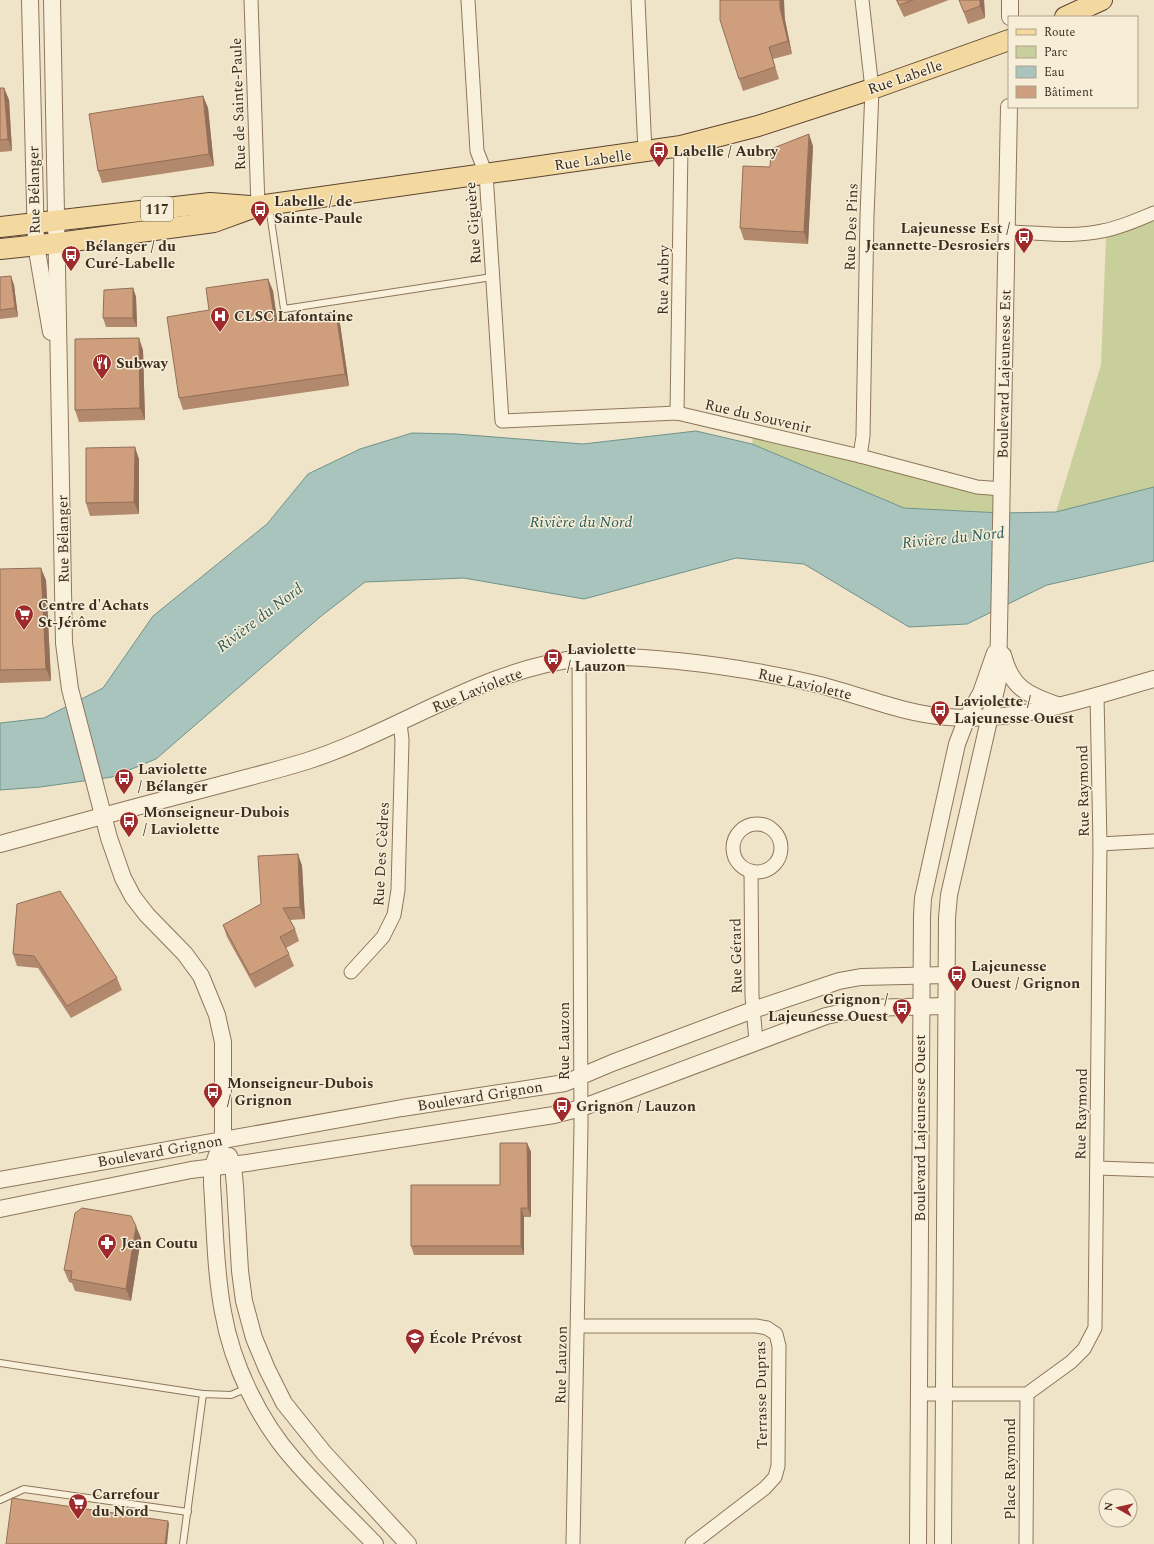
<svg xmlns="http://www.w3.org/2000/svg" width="1154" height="1544" font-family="Spectral,serif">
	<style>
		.green { fill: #c9cf9b }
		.water { fill: #a9c4bc; stroke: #6f938a }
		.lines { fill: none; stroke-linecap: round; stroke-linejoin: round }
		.service-casing { stroke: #8d765c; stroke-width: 8 }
		.minor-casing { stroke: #8d765c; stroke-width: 15 }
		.tertiary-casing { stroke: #8d765c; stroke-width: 18 }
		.primary-casing { stroke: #5b4430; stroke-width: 22 }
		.service { stroke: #faf1dc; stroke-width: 6 }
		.minor { stroke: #faf1dc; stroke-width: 13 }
		.tertiary { stroke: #faf1dc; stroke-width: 16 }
		.primary { stroke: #f3d9a0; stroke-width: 20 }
		.wall { fill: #b2896c }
		.shaded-wall { fill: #916f58 }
		.building { fill: #cf9f7d; stroke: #916f58 }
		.labels { text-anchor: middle; stroke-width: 3; stroke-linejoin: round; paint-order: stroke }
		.shield { fill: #f7eed8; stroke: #756857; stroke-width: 1 }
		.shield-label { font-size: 14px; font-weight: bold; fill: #3d2e20 }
		.street-label { font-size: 15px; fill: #3d2e20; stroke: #f7eed8 }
		.poi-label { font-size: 15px; font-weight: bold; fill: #3d2e20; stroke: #f7eed8; text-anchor: start }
		.water-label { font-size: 16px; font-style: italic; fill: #2f5d5a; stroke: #f7eed8 }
	</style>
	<rect width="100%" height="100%" fill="#f0e4c8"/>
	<!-- green -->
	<g class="green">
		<polygon points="1154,218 1154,487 1056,512 1101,365 1106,238"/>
		<polygon points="754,431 1002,489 1001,513 904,508 752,444"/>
	</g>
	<!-- water -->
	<polygon class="water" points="696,431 752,444 904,508 1001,513 1056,512 1154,487 1154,561 1047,585 967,624 909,627 804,564 736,558 584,599 464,578 365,582 320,617 156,759 112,777 40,787 0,790 0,723 44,718 103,688 153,616 267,524 308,474 360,449 412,433 456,434 583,444"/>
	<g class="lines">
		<defs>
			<g id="service">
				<polyline points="269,206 284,309 492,277"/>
				<polyline points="0,1363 203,1394"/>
				<polyline points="0,1500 24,1489 188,1512"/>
				<polyline points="183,1544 203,1394 231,1395 247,1388"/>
			</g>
			<g id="minor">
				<polyline points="251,0 258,206"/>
				<polyline points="468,0 477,151 486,174 502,421 677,413 860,456 977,487 1002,489"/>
				<polyline points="638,0 645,152"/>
				<path d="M1007 232C1038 232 1071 238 1102 231 1120 228 1137 220 1154 213"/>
				<polyline points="677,413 681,146"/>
				<polyline points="860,456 863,436 867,216 872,89 862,0"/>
				<circle cx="757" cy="848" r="24"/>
				<polyline points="1100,844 1154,841"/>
				<polyline points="751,871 752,996 756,1041"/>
				<polyline points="351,972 383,937 394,915 398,890 402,740 400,723"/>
				<polyline points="1097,1168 1154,1170"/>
				<polyline points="578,1326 756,1326 767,1328 776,1334 779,1346 778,1466 775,1477 765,1488 692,1544"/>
				<polyline points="918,1394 1027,1394 1071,1362 1084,1349 1095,1328 1100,844 1097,695"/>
				<polyline points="573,1544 581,1126 579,658"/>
				<polyline points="1026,1544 1027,1394"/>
			</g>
			<g id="tertiary">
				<polyline points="30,0 36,245 51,332"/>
				<path d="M52 0 64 643 70 689 109 838 123 878 133 897 147 915 185 954 201 976 217 1015 223 1042V1139L212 1168V1184C215 1226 215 1270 223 1312 232 1364 259 1421 295 1461 320 1490 348 1516 375 1544"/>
				<polyline points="1010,0 1010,17"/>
				<path d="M1003 655C1011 687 1027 695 1057 705"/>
				<path d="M0 844C66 826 131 808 197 791 234 781 271 772 307 761 400 731 484 668 582 658 615 655 646 658 678 661 726 666 774 674 820 685 863 696 904 714 948 717 1018 723 1088 698 1154 679"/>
				<polyline points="229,1156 233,1165 235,1186 240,1271 244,1301 254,1338 267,1369 284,1403 324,1453 408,1544"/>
				<polyline points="0,1180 402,1108 565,1083 612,1063 753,1010 839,981 861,977 947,975"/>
				<polyline points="0,1209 191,1170 247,1163 554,1115 581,1108 826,1016 863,1008 946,1006"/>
				<polyline points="918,1544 922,916 923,898 957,744 967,718 981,693 995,653"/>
				<polyline points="943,1544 947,918 949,895 998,681 1009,107"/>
			</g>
			<g id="primary">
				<polyline points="1065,17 1102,0"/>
				<polyline points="0,227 210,203 250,206"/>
				<polyline points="0,249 58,243 214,222 258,206 681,146 758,126 872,89 1009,40"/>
			</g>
		</defs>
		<!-- service casing -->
		<use href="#service" class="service-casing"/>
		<!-- minor casing -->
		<use href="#minor" class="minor-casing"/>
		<!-- tertiary casing -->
		<use href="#tertiary" class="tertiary-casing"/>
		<!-- primary casing -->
		<use href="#primary" class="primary-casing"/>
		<!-- service -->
		<use href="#service" class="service"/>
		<!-- minor -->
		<use href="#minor" class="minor"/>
		<!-- tertiary -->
		<use href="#tertiary" class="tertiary"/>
		<!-- primary -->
		<use href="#primary" class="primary"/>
	</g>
	<!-- wall -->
	<g class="wall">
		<polygon points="896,0 949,0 904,17"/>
		<polygon points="959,0 984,0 985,18 968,24"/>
		<polygon points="785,20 792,54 773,59 779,79 743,91 739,79"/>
		<polygon points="0,88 4,88 9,100 12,151 0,152"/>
		<polygon points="203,96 208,108 214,166 102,183 98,171"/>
		<polygon points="813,146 808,244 744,240 740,228 770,167"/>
		<polygon points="0,277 14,285 18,317 0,319"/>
		<polygon points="268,279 273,291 277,321 336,312 340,324 349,386 183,410 179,398 209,310"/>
		<polygon points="133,288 136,297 137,327 106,327 103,318"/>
		<polygon points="143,350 145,420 79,422 75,410"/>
		<polygon points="139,459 139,514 90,516 86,503"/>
		<polygon points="0,569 46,580 51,681 0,683"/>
		<polygon points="298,854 302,866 305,919 290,920 295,929 299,941 286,948 289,954 294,966 255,988 227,937 223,925 261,904"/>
		<polygon points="17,904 117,978 122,990 71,1018 38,968 17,966 13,954"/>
		<polygon points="527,1143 531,1152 531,1217 524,1217 524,1255 414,1255 411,1246 500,1185"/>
		<polygon points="141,1238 131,1301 75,1291 72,1283 69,1282 64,1270"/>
	</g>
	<!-- shaded-wall -->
	<g class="shaded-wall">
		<polygon points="780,0 784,0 785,20 792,54 788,41 780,8"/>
		<polygon points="980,0 984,0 985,18 980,6"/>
		<polygon points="4,88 9,100 12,151 8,139"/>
		<polygon points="203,96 208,108 214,166 209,154"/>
		<polygon points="809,134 813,146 808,244 804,232"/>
		<polygon points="11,276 14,285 18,317 15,308"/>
		<polygon points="268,279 273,291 279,333 275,321"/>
		<polygon points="133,288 136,297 137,327 133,318"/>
		<polygon points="336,312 340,324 349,386 345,374"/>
		<polygon points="139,338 143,350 145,420 140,408"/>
		<polygon points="135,447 139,459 139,514 134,502"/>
		<polygon points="41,568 46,580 51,681 46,669"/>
		<polygon points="298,854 302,866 305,919 300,907"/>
		<polygon points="527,1143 531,1152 531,1217 528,1208"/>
		<polygon points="521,1208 524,1217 524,1255 521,1246"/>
		<polygon points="136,1226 141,1238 131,1301 126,1289"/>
		<polygon points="168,1521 169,1524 167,1544 165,1544"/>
	</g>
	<!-- building -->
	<g class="building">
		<polygon points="720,0 780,0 780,8 788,41 769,47 775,67 739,79 720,20"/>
		<polygon points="897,0 913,0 899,5"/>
		<polygon points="959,0 980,0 980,6 964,12"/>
		<polygon points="0,88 4,88 8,139 0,140"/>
		<polygon points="203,96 209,154 98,171 89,114"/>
		<polygon points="809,134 804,232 740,228 743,166 770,167 771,149"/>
		<polygon points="11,276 15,308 0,310 0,277"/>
		<polygon points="268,279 275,321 336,312 345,374 179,398 167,317 209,310 206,288"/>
		<polygon points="133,288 133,318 103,318 104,290"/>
		<polygon points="139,338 140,408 75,410 75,339"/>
		<polygon points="135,447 134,502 86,503 86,448"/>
		<polygon points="41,568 46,669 0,670 0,569"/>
		<polygon points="298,854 300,907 283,908 295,929 280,937 289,954 250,975 223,925 261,904 258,856"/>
		<polygon points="60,891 117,978 67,1006 34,956 13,954 17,904"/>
		<polygon points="500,1143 527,1143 528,1208 521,1208 521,1246 411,1246 411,1185 500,1185"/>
		<polygon points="82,1208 131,1216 136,1226 126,1289 71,1279 72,1271 64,1270 75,1213"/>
		<polygon points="12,1498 168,1521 165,1544 6,1544"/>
	</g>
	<!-- icons -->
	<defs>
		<symbol id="bus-pin" viewBox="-11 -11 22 30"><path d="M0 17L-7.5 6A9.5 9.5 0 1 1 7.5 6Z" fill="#9e2a2b" stroke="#f7eed8"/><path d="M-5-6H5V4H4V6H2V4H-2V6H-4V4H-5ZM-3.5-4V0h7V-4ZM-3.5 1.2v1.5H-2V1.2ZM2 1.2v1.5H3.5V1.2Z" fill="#fff"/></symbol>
		<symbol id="hospital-pin" viewBox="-11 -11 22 30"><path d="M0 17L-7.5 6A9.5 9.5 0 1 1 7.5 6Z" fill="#9e2a2b" stroke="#f7eed8"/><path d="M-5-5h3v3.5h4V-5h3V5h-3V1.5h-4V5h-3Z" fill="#fff"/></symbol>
		<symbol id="restaurant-pin" viewBox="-11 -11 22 30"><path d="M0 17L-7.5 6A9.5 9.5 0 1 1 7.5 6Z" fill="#9e2a2b" stroke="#f7eed8"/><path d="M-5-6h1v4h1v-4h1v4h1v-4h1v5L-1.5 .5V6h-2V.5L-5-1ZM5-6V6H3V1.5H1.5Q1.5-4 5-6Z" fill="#fff"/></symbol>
		<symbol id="supermarket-pin" viewBox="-11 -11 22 30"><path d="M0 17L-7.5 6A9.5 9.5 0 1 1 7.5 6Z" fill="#9e2a2b" stroke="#f7eed8"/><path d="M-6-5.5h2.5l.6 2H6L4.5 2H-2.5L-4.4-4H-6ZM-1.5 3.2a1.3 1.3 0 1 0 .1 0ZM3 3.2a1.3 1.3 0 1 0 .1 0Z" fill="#fff"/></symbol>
		<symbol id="pharmacy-pin" viewBox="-11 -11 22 30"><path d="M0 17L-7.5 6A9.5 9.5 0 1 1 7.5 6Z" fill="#9e2a2b" stroke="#f7eed8"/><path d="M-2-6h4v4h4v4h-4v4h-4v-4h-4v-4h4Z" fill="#fff"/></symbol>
		<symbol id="school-pin" viewBox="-11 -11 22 30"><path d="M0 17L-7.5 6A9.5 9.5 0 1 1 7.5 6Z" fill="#9e2a2b" stroke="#f7eed8"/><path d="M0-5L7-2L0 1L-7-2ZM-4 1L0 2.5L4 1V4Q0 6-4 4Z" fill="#fff"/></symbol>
	</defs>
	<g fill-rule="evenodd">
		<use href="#bus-pin" x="648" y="140" width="22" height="30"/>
		<use href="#bus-pin" x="249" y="199" width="22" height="30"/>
		<use href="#bus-pin" x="1013" y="226" width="22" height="30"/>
		<use href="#bus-pin" x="60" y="244" width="22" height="30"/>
		<use href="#hospital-pin" x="209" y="305" width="22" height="30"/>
		<use href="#restaurant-pin" x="91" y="352" width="22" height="30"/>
		<use href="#supermarket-pin" x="13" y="603" width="22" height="30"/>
		<use href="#bus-pin" x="542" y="647" width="22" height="30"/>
		<use href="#bus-pin" x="929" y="699" width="22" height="30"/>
		<use href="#bus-pin" x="113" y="767" width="22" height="30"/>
		<use href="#bus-pin" x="118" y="810" width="22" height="30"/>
		<use href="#bus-pin" x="946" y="964" width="22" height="30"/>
		<use href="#bus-pin" x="891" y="997" width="22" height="30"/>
		<use href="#bus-pin" x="202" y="1081" width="22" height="30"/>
		<use href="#bus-pin" x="551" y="1095" width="22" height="30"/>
		<use href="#pharmacy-pin" x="96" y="1232" width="22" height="30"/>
		<use href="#school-pin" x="404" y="1327" width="22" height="30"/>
		<use href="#supermarket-pin" x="67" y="1492" width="22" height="30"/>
	</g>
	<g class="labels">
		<!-- shield labels -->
		<rect class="shield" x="141" y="197" width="32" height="24" rx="3"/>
		<g class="shield-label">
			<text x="157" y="214">117</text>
		</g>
		<!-- street labels -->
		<g class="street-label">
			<text transform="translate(905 77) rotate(-19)" y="5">Rue Labelle</text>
			<text transform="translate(238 104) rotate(-92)" y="5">Rue de Sainte-Paule</text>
			<text transform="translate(593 160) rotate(-8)" y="5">Rue Labelle</text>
			<text transform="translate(34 190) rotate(-91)" y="5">Rue Bélanger</text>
			<text transform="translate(473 223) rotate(-94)" y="5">Rue Giguère</text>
			<text transform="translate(851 227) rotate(-88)" y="5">Rue Des Pins</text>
			<text transform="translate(663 280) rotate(-89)" y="5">Rue Aubry</text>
			<text transform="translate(1004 374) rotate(-89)" y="5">Boulevard Lajeunesse Est</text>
			<text transform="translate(758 416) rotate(13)" y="5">Rue du Souvenir</text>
			<text transform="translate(63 539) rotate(-91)" y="5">Rue Bélanger</text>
			<text transform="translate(805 684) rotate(13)" y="5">Rue Laviolette</text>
			<text transform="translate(477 690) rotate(-22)" y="5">Rue Laviolette</text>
			<text transform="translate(1083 791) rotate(-91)" y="5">Rue Raymond</text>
			<text transform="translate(381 854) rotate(-87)" y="5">Rue Des Cèdres</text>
			<text transform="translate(736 956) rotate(-91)" y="5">Rue Gérard</text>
			<text transform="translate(564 1041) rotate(-90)" y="5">Rue Lauzon</text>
			<text transform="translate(480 1096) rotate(-9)" y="5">Boulevard Grignon</text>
			<text transform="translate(1081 1114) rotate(-89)" y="5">Rue Raymond</text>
			<text transform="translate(920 1128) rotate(-90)" y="5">Boulevard Lajeunesse Ouest</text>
			<text transform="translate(160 1151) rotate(-10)" y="5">Boulevard Grignon</text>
			<text transform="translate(561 1365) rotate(-89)" y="5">Rue Lauzon</text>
			<text transform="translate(761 1395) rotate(-91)" y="5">Terrasse Dupras</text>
			<text transform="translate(1010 1469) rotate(-90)" y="5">Place Raymond</text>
		</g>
		<!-- poi labels -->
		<g class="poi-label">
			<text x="673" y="156">Labelle / Aubry</text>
			<text x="274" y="206">Labelle / de<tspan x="274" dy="17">Sainte-Paule</tspan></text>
			<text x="1010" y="233" text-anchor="end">Lajeunesse Est /<tspan x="1010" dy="17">Jeannette-Desrosiers</tspan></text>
			<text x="85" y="251">Bélanger / du<tspan x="85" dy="17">Curé-Labelle</tspan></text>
			<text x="234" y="321">CLSC Lafontaine</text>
			<text x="116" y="368">Subway</text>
			<text x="38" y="610">Centre d'Achats<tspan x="38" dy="17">St-Jérôme</tspan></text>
			<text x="567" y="654">Laviolette<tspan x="567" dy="17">/ Lauzon</tspan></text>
			<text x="954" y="706">Laviolette /<tspan x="954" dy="17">Lajeunesse Ouest</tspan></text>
			<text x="138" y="774">Laviolette<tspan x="138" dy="17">/ Bélanger</tspan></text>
			<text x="143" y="817">Monseigneur-Dubois<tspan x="143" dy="17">/ Laviolette</tspan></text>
			<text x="971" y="971">Lajeunesse<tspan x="971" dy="17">Ouest / Grignon</tspan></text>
			<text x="888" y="1004" text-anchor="end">Grignon /<tspan x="888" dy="17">Lajeunesse Ouest</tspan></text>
			<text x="227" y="1088">Monseigneur-Dubois<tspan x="227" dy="17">/ Grignon</tspan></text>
			<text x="576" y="1111">Grignon / Lauzon</text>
			<text x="121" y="1248">Jean Coutu</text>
			<text x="429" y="1343">École Prévost</text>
			<text x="92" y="1499">Carrefour<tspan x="92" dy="17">du Nord</tspan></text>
		</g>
		<!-- water labels -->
		<g class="water-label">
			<text x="581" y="527">Rivière du Nord</text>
			<text transform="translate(953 537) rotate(-6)" y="6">Rivière du Nord</text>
			<text transform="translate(259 617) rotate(-37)" y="6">Rivière du Nord</text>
		</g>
	</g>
	<!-- legend -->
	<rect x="1008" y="16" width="130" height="92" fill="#f7eed8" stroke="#ada18e"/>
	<rect x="1016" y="29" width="20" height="6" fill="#f3d9a0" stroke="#ada18e"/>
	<text x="1044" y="36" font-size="12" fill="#3d2e20">Route</text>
	<rect x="1016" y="46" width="20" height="12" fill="#c9cf9b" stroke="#ada18e"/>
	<text x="1044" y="56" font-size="12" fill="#3d2e20">Parc</text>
	<rect x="1016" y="66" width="20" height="12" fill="#a9c4bc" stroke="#ada18e"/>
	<text x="1044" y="76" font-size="12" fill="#3d2e20">Eau</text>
	<rect x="1016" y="86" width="20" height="12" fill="#cf9f7d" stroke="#ada18e"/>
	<text x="1044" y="96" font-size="12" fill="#3d2e20">Bâtiment</text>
	<!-- north arrow -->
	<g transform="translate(1118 1508) rotate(278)"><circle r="19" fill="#f7eed8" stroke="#ada18e"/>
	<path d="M0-3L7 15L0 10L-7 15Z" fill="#9e2a2b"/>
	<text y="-6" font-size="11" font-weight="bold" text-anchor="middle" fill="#3d2e20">N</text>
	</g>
</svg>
